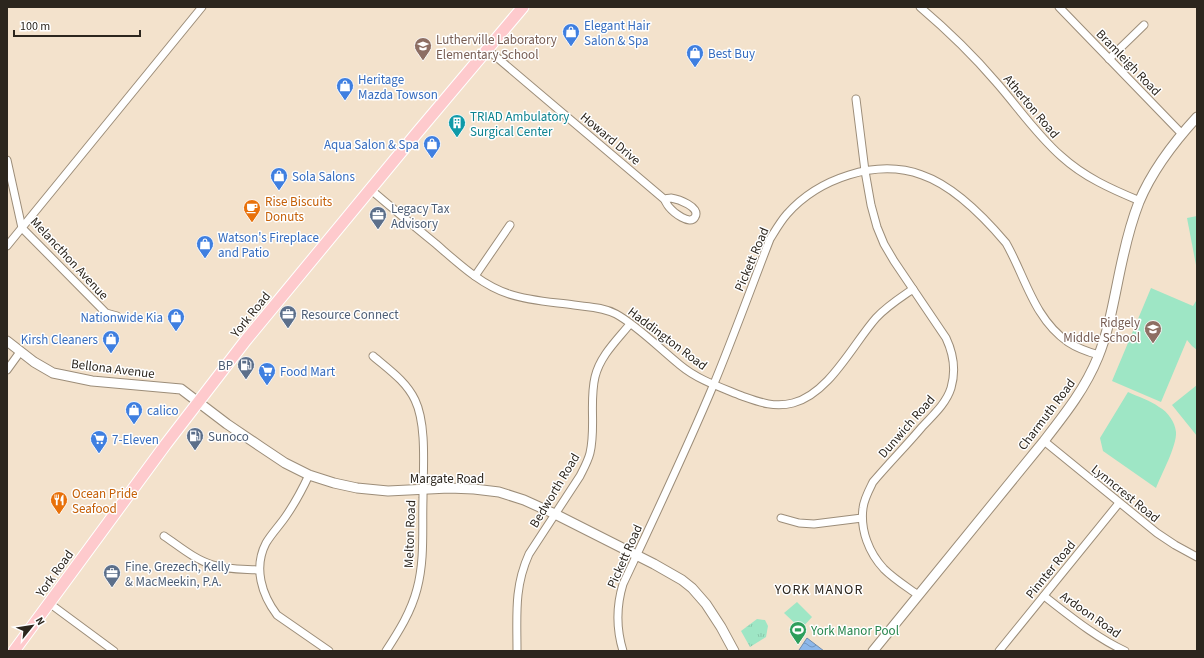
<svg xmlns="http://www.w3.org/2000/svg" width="1204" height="658" font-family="'Source Sans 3',sans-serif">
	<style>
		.grass { fill: url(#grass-tufts) }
		.garden { fill: #9ee6c5 }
		.water { fill: url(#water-waves); stroke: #708cad }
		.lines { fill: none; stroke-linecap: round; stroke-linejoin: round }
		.minor-casing { stroke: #9c8d79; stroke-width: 9 }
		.tertiary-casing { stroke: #9c8d79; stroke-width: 11 }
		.primary-casing { stroke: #fff; stroke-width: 13 }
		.minor { stroke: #fff; stroke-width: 7 }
		.tertiary { stroke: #fff; stroke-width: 9 }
		.primary { stroke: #fecacd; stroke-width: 11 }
		.labels { text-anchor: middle; stroke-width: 3; stroke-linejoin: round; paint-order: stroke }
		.shop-label { font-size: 13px; fill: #366cbe; stroke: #fff; text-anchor: start }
		.education-label { font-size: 13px; fill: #785e54; stroke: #fff; text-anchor: start }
		.street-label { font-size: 13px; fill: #2c261e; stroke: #fff }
		.culture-label { font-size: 13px; fill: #0d838f; stroke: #fff; text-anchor: start }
		.food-label { font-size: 13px; fill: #c56008; stroke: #fff; text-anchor: start }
		.service-label { font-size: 13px; fill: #4e5e75; stroke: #fff; text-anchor: start }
		.leisure-label { font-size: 13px; fill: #27864d; stroke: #fff; text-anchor: start }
		.neighbourhood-label { font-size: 14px; letter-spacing: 1px; fill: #2c261e; stroke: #fff }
	</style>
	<defs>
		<pattern id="grass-tufts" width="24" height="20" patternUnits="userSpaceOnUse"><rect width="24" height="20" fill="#9ee6c5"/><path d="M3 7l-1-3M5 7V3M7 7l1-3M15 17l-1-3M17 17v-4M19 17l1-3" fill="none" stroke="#88c5a9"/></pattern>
		<pattern id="water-waves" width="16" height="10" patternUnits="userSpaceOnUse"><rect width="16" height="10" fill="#8db7ea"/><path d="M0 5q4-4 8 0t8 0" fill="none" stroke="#7395bd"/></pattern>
	</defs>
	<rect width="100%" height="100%" fill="#f3e2cc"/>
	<!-- grass -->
	<polygon class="grass" points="757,619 765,620 768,626 766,637 750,647 741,631"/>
	<!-- garden -->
	<g class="garden">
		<polygon points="1197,216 1197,265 1196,265 1187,218"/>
		<polygon points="1151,288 1193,306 1196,301 1197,301 1197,350 1192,346 1187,340 1161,402 1112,381"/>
		<polygon points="1197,385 1197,436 1172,405"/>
		<path d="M1128 392C1138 397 1150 400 1159 407 1168 412 1175 422 1176 432 1177 446 1161 475 1156 488L1103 451 1100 438Z"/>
		<polygon points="797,602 812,617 801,629 784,613"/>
	</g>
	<!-- water -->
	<polygon class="water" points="807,638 824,651 800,651 799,650"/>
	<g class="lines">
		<defs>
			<g id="minor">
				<path d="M920 7C947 30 973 55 996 82 1018 107 1036 134 1061 156 1084 177 1111 189 1140 201"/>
				<polyline points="1059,7 1182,134"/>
				<path d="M487 49 664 199C666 202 667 205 669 207 673 212 690 226 695 217 701 207 678 199 671 198 669 198 666 199 664 199"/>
				<polyline points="1109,59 1144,25"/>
				<path d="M856 99 865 171 871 205 877 227 884 244 894 261 946 338C954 355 956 371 951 388 946 404 932 416 922 427 906 446 889 463 873 482 869 490 864 499 863 508 860 530 869 553 884 569 894 579 907 587 918 595"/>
				<polyline points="7,160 22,228 106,313 117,316"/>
				<path d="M370 189C392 208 414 226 436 244 458 263 481 285 509 294 530 301 552 302 574 305 588 307 603 307 616 314 638 326 660 349 680 365 698 380 720 387 742 396 759 402 774 408 793 403 829 394 853 344 876 318 887 306 900 298 913 289"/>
				<polyline points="7,246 202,7"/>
				<polyline points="475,276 510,225"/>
				<path d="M373 356C388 369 406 381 415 400 427 425 423 469 423 498 422 529 425 559 417 589 411 612 399 631 386 651"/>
				<polyline points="7,370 20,352"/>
				<polyline points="1044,441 1157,533 1175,545 1197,557"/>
				<path d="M309 475C302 490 295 503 286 516 280 525 272 533 266 543 253 568 262 595 277 615L329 651"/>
				<polyline points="781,518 799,523 814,524 862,518"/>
				<path d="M164 536C179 546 195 560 213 565 228 570 244 569 259 570"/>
				<path d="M1044 596C1070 616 1095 637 1125 651"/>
				<polyline points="49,603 114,651"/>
				<path d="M517 651C517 615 514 587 529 554L580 476C584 468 588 461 590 453 596 428 589 402 595 377 600 356 617 340 630 324"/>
				<path d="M623 651C616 628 616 607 623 584 654 518 685 453 713 386 733 338 751 288 770 239 775 231 780 222 787 214 818 179 876 158 922 175 954 186 984 217 1006 243 1025 276 1034 319 1068 342 1077 348 1088 352 1099 355"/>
				<polyline points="999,651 1119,503"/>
			</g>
			<g id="tertiary">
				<polyline points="7,341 34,362 53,373 63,375 92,381 181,389 227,424 261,447 285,463 309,475 334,483 357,488 388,491 449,488 474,489 499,492 524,500 555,514 654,564 682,580 692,588 706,604 721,627 734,651"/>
				<path d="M873 651 1044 441C1065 414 1085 389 1098 357 1111 325 1115 291 1123 257 1127 239 1132 220 1139 202 1152 171 1174 142 1197 117"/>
			</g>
			<polyline id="primary" points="14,651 166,444 246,340 416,134 523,7"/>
		</defs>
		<!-- minor casing -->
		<use href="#minor" class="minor-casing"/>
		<!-- tertiary casing -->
		<use href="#tertiary" class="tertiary-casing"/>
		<!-- primary casing -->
		<use href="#primary" class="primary-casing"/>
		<!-- minor -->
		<use href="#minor" class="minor"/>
		<!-- tertiary -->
		<use href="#tertiary" class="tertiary"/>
		<!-- primary -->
		<use href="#primary" class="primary"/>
	</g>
	<!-- icons -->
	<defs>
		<symbol id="shop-pin" viewBox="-11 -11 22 30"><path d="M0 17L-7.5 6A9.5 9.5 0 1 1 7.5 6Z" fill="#3f7fe0" stroke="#fff"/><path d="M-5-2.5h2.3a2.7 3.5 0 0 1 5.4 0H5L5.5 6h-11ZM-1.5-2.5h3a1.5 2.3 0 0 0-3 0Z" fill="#fff"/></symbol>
		<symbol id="school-pin" viewBox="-11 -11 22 30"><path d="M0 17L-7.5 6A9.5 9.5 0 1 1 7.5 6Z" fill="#8d6e63" stroke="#fff"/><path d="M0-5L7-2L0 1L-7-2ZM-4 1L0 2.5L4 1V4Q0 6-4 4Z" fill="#fff"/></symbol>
		<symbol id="building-pin" viewBox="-11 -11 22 30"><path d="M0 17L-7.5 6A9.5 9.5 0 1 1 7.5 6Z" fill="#0f9aa8" stroke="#fff"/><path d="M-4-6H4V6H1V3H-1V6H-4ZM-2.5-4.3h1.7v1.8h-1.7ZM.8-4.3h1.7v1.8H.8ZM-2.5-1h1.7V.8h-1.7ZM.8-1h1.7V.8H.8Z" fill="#fff"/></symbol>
		<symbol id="cafe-pin" viewBox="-11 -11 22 30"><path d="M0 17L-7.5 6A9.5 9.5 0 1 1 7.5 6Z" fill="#e8710a" stroke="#fff"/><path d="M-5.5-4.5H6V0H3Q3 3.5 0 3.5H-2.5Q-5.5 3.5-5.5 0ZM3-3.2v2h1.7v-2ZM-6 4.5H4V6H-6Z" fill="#fff"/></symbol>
		<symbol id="office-pin" viewBox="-11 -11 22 30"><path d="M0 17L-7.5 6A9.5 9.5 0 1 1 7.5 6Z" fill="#5c6f8a" stroke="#fff"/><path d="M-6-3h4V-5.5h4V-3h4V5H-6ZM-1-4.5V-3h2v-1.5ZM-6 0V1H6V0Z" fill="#fff"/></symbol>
		<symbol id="fuel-pin" viewBox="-11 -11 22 30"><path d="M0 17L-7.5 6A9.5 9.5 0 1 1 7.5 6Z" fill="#5c6f8a" stroke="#fff"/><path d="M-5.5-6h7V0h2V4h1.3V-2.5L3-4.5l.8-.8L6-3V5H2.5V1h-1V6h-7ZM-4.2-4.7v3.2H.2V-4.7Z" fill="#fff"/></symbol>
		<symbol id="supermarket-pin" viewBox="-11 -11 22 30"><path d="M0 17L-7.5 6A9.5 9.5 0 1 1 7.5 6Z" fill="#3f7fe0" stroke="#fff"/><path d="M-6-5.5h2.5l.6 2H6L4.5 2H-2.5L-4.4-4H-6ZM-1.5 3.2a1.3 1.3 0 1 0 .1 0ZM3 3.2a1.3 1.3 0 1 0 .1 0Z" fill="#fff"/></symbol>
		<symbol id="restaurant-pin" viewBox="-11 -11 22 30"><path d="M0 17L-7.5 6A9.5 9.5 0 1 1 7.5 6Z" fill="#e8710a" stroke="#fff"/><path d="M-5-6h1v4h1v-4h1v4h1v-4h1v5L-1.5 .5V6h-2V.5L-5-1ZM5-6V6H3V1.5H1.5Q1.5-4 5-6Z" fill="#fff"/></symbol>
		<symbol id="stadium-pin" viewBox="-11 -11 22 30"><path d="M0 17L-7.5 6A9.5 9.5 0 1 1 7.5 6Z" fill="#2e9e5b" stroke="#fff"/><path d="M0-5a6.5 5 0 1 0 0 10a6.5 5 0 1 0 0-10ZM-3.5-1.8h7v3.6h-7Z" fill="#fff"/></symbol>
	</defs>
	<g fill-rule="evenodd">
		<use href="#shop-pin" x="561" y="22" width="20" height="27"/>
		<use href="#school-pin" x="413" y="36" width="20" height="27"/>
		<use href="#shop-pin" x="685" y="43" width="20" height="27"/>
		<use href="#shop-pin" x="335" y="76" width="20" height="27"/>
		<use href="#building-pin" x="447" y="113" width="20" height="27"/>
		<use href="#shop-pin" x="422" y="134" width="20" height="27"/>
		<use href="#shop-pin" x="269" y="166" width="20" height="27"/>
		<use href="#cafe-pin" x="242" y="198" width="20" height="27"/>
		<use href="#office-pin" x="368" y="205" width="20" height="27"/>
		<use href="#shop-pin" x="195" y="234" width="20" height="27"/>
		<use href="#office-pin" x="278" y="304" width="20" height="27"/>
		<use href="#shop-pin" x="166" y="307" width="20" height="27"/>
		<use href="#school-pin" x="1143" y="319" width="20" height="27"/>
		<use href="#shop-pin" x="101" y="329" width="20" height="27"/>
		<use href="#fuel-pin" x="236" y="355" width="20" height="27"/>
		<use href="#supermarket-pin" x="257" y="361" width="20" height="27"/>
		<use href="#shop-pin" x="124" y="400" width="20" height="27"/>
		<use href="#fuel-pin" x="185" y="426" width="20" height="27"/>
		<use href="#supermarket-pin" x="89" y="429" width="20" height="27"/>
		<use href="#restaurant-pin" x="49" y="490" width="20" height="27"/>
		<use href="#office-pin" x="102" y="563" width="20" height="27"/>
		<use href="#stadium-pin" x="788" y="620" width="20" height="27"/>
	</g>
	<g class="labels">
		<!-- shop labels -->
		<g class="shop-label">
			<text x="584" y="30">Elegant Hair<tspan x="584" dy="15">Salon &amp; Spa</tspan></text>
			<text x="708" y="58">Best Buy</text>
			<text x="358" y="84">Heritage<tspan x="358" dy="15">Mazda Towson</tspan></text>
			<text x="419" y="149" text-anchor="end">Aqua Salon &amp; Spa</text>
			<text x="292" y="181">Sola Salons</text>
			<text x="218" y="242">Watson's Fireplace<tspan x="218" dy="15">and Patio</tspan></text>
			<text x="163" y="322" text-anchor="end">Nationwide Kia</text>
			<text x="98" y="344" text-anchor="end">Kirsh Cleaners</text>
			<text x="280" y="376">Food Mart</text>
			<text x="147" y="415">calico</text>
			<text x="112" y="444">7-Eleven</text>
		</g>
		<!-- education labels -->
		<g class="education-label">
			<text x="436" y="44">Lutherville Laboratory<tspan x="436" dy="15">Elementary School</tspan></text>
			<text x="1140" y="327" text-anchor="end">Ridgely<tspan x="1140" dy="15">Middle School</tspan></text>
		</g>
		<!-- street labels -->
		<g class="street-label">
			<text transform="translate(1129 62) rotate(46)" y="5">Bramleigh Road</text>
			<text transform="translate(1032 106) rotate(50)" y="5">Atherton Road</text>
			<text transform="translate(611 138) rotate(40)" y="5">Howard Drive</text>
			<text transform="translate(70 258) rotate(47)" y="5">Melancthon Avenue</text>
			<text transform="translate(751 259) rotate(-67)" y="5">Pickett Road</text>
			<text transform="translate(250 314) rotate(-51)" y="5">York Road</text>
			<text transform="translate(668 338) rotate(37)" y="5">Haddington Road</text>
			<text transform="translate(113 368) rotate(7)" y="5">Bellona Avenue</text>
			<text transform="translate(1046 414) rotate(-53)" y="5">Charmuth Road</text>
			<text transform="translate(906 426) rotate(-49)" y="5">Dunwich Road</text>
			<text x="447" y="483">Margate Road</text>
			<text transform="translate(554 490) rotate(-59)" y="5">Bedworth Road</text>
			<text transform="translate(1126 493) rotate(39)" y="5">Lynncrest Road</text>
			<text transform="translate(409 534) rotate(-88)" y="5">Melton Road</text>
			<text transform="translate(624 556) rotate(-66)" y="5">Pickett Road</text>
			<text transform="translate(1050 569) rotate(-51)" y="5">Pinnter Road</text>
			<text transform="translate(54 573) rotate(-54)" y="5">York Road</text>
			<text transform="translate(1091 614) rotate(35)" y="5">Ardoon Road</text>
		</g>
		<!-- culture labels -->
		<g class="culture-label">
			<text x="470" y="121">TRIAD Ambulatory<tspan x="470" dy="15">Surgical Center</tspan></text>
		</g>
		<!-- food labels -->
		<g class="food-label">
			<text x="265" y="206">Rise Biscuits<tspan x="265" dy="15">Donuts</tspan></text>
			<text x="72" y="498">Ocean Pride<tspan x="72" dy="15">Seafood</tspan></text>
		</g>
		<!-- service labels -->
		<g class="service-label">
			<text x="391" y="213">Legacy Tax<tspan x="391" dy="15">Advisory</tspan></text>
			<text x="301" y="319">Resource Connect</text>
			<text x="233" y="370" text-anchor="end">BP</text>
			<text x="208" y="441">Sunoco</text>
			<text x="125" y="571">Fine, Grezech, Kelly<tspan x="125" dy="15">&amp; MacMeekin, P.A.</tspan></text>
		</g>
		<!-- leisure labels -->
		<g class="leisure-label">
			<text x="811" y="635">York Manor Pool</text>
		</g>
		<!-- neighbourhood labels -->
		<g class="neighbourhood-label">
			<text x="819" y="594">YORK MANOR</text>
		</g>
	</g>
	<!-- border -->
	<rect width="1204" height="658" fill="none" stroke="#2c261e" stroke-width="16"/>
	<!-- north arrow -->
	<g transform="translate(32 626) rotate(60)" stroke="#ffffff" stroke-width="3" paint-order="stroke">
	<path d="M0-3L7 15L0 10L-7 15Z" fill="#2c261e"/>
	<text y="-6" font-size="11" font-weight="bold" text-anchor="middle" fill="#2c261e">N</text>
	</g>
	<!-- scale -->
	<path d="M14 30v6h126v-6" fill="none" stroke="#2c261e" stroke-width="2"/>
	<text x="20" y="30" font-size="12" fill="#2c261e" stroke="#ffffff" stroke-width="3" paint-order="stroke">100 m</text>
</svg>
